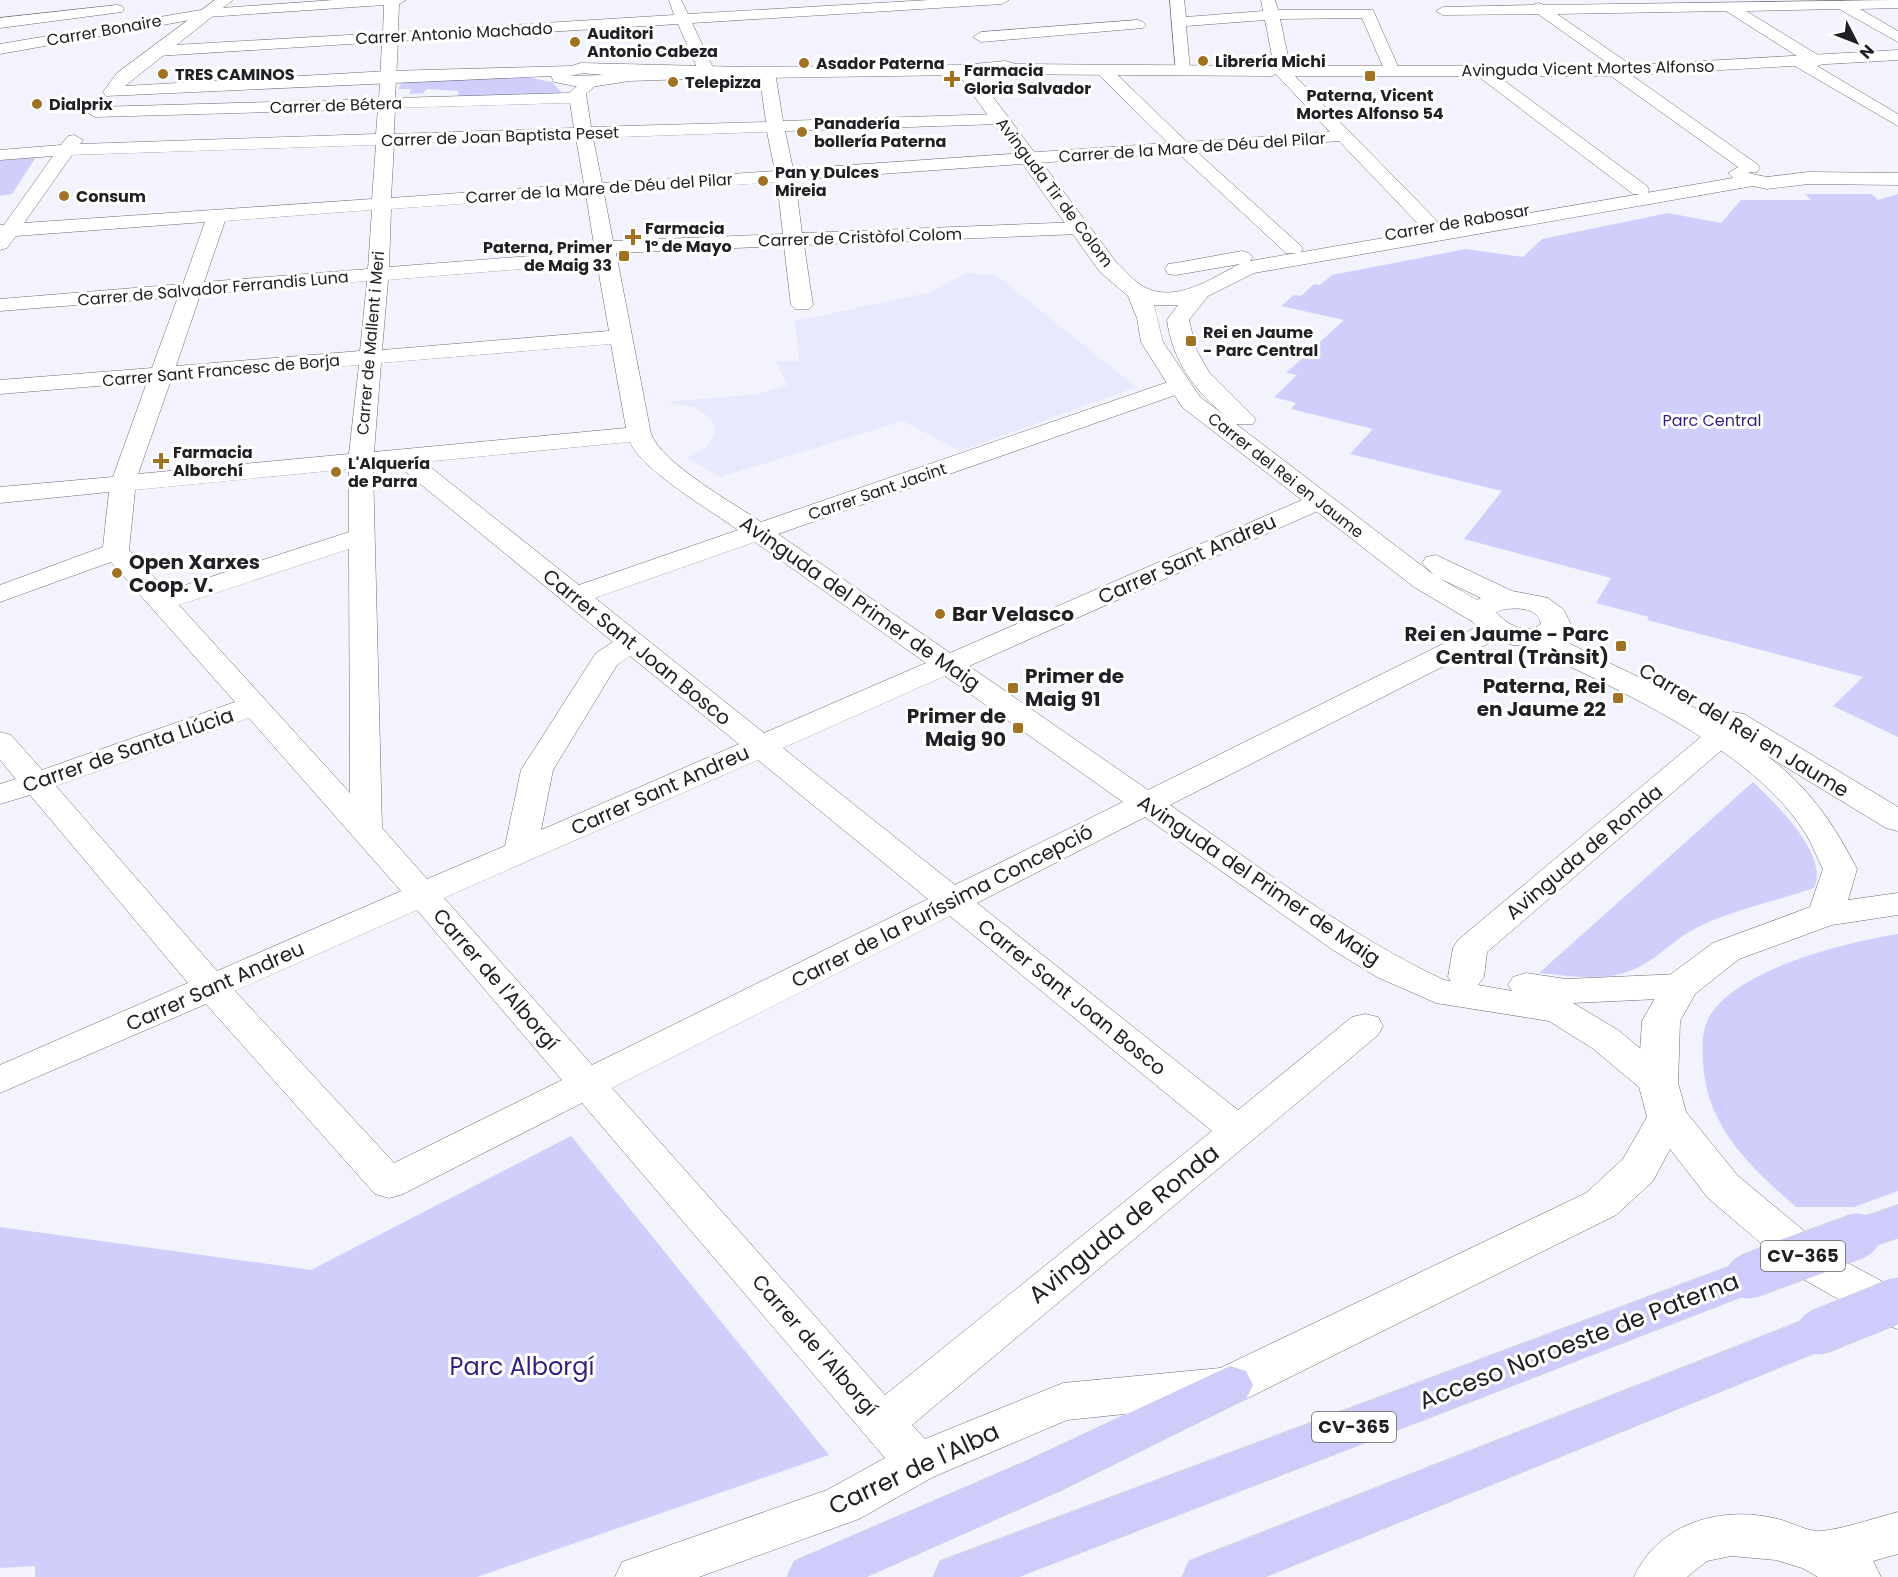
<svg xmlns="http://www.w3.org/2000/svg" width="1898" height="1577" font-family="Poppins,sans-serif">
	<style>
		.built { fill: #e9e9fe }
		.green { fill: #d0cefb }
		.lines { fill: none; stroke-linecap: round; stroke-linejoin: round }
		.minor-casing { stroke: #6c6c77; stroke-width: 1 }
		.tertiary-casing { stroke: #6c6c77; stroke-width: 1 }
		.primary-casing { stroke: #d2d2d3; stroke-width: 1 }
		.minor { fill: #fff; fill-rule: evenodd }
		.tertiary { fill: #fff; fill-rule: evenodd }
		.primary { fill: #cfccfb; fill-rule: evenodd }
		.primary-bridge-casing { stroke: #d2d2d3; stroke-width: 46; stroke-linecap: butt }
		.primary-bridge { stroke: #cfccfb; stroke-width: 45 }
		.poi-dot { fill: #a07224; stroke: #fff; stroke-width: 2 }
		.labels { text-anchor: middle; stroke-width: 6; stroke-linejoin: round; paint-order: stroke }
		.far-street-label { font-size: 16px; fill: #202025; stroke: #fff }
		.far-poi-label { font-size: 16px; font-weight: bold; fill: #202025; stroke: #fff; text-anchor: start }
		.far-park-label { font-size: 16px; fill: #351f7a; stroke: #fff }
		.shield { fill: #fff; stroke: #636366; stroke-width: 1.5 }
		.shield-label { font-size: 18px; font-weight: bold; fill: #202025 }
		.street-label { font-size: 20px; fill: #202025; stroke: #fff }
		.poi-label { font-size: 20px; font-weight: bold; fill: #202025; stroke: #fff; text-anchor: start }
		.near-street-label { font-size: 24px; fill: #202025; stroke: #fff }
		.near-park-label { font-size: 24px; fill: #351f7a; stroke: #fff }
	</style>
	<rect width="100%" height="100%" fill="#f3f3fe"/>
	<!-- built -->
	<polygon class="built" points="965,273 996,275 1136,387 960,451 903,421 720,477 687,458 707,446 716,432 712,419 694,407 667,402 757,394 788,385 775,361 799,361 795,321 932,292"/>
	<!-- green -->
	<g class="green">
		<polygon points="526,77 552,82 563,94 459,98 458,91 427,89 423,93 409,94 411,89 398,89 402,82"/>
		<polygon points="36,157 12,194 0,196 0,160"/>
		<polygon points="1805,194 1872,194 1878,200 1898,194 1898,737 1833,706 1863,677 1647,620 1649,617 1596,603 1611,578 1464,539 1502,491 1350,454 1373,429 1291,409 1296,403 1274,397 1297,375 1286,373 1344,320 1281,306 1294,295 1301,296 1314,284 1320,285 1332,275 1466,249 1523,257 1542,239 1668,213 1721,223 1741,200 1811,200"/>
		<path d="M1753 782C1775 803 1830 855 1814 888 1776 901 1737 909 1700 926 1676 937 1661 956 1639 967 1608 983 1571 976 1539 973Z"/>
		<path d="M1898 934V1191L1854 1207H1796C1750 1167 1706 1126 1703 1062 1702 1047 1702 1030 1709 1017 1736 969 1847 942 1898 934Z"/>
		<polygon points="571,1136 829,1455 477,1577 35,1577 35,1566 0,1568 0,1227 311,1270"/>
	</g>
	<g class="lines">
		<defs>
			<g id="minor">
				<path d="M334 0H406L399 4 398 32 674 15 669 0H681L688 14 929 0H1009L1002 4 692 23 715 72 707 77 699 72 678 24 398 41 395 98 569 93 584 80 590 78 598 83 586 94 591 127 766 122 759 72 767 67 775 72 783 121 1000 114 1009 119 1000 124 785 131 793 169 1168 143 1096 72 1094 69 1096 66H1108L1187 142 1330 132 1275 73 1283 68 1289 70 1438 222 1441 226 1438 230H1424L1339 141 1197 152 1300 245 1303 249 1300 253H1286L1178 153 795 180 802 233 1080 222 1090 228 1080 234 804 245 813 305 809 309H795L791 305 784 246 616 253 651 434C663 464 733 503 761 522L1171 381H1187L1190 386 1187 391 778 534 950 653 1311 496 1320 493 1329 496 1333 501 1329 506 969 666 1148 790 1485 623 1495 621 1505 623 1509 629 1505 635 1170 805C1259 866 1346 934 1444 980L1451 981 1448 977 1453 948 1458 940 1708 731 1719 728 1730 731 1734 737 1730 743 1487 952 1484 977 1478 985 1512 991 1508 985 1513 977 1526 973 1566 979 1680 974 1693 978 1698 986 1693 994 1680 998 1573 1003 1618 1030 1671 1074 1677 1083 1671 1092 1658 1096 1645 1092 1592 1048 1549 1021 1436 1003 1377 977 1333 950 1145 817 977 903 1238 1110 1352 1017 1365 1014 1378 1017 1383 1026 1378 1035 912 1425 925 1439 1063 1383 1220 1368 1236 1373 1242 1386 1236 1399 1220 1404 1067 1420 933 1477 859 1519 699 1577H615L622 1562 827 1490 885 1458 582 1103 403 1194 389 1198 375 1194 206 1004 0 1093V1065L188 983 30 795 0 804V784L16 779 0 760V732L11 735 42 770 235 702 111 562 0 602V585L103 547 109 492 0 503V487L113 477 147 382 0 394V380L152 368 178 297 0 311V299L183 284 205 222 16 236 7 248 0 250V225H4L53 156 0 160V150L61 145 68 136 74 135 83 140 80 144 376 134 378 109 95 117 86 112 95 107 379 99 382 42 157 56 149 51 157 46 383 33 384 5 207 17 0 54V44L207 9ZM570 103 574 128 394 134 395 108ZM767 132 775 171 602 183 593 138ZM576 138 584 184 391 198 394 144ZM376 145 372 199 24 223 72 155ZM777 182 783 234 613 241 604 194ZM586 195 595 251 389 267 391 209ZM372 210 368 269 204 282 225 221ZM597 263 609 331 382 350 388 280ZM367 281 360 351 176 366 200 295ZM611 344 626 428 374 452 381 363ZM359 365 349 454 138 474 171 380ZM630 442C641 470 712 511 738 530L579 585 424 462ZM396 464 613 642 596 653 521 770 505 846 427 879 382 828 373 467ZM349 469V532L167 591 129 550 135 490ZM755 542 926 663 764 733 595 598ZM349 549 350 793 179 605ZM630 656 739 744 541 830 553 770 617 665ZM945 676 1123 802 955 885 783 748ZM249 718 401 891 217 971 56 786ZM758 760 928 899 592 1065 444 898ZM417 910 562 1080 394 1163 235 991ZM950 916 1212 1131 885 1395 612 1088Z"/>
				<polygon points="1170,0 1184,0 1186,17 1263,11 1261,0 1275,0 1278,10 1373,10 1400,71 1398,74 1386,74 1362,18 1280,19 1288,56 1280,61 1272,56 1265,20 1186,26 1190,70 1188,73 1176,73"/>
				<polygon points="1898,0 1898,8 1860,9 1898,31 1898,42 1839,9 1746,11 1823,58 1825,61 1823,64 1817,66 1898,114 1898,126 1793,65 1791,62 1793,59 1800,58 1726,11 1557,14 1634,67 1636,70 1630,74 1757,164 1760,168 1757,172 1745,172 1608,74 1606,71 1613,67 1538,14 1443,15 1436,11 1443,7 1532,5 1538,3 1545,5"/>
				<polygon points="117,5 122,6 124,9 122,12 0,28 0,18"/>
				<polygon points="1138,20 1143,22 1146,25 1143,28 981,42 973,37 981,32"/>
				<polygon points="1481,66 1487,68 1647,186 1649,190 1647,194 1633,194 1475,74 1473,71 1475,68"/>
				<path d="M1898 1512V1554L1873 1561 1881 1577H1818L1802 1568 1776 1560 1731 1556 1707 1561 1687 1577H1634C1659 1522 1723 1505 1778 1519 1791 1522 1810 1533 1822 1531 1847 1528 1874 1518 1898 1512Z"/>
			</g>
			<path id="tertiary" d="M215 0H233L125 86 388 71 571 66 581 63 746 67 964 65 1005 61 1016 64 1272 66 1280 70 1288 66H1614L1898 50V60L1614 76H1288L1280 72 1272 76 976 74 1116 262C1125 270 1133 281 1144 287 1177 304 1211 278 1240 264L1176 275 1168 274 1165 269 1168 264 1176 263 1242 251 1249 253 1253 257 1250 261 1733 178 1728 173 1738 167 1752 174 1767 177 1808 172 1898 173V185L1808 184 1767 189 1753 186 1254 273 1208 296 1189 320 1196 349 1209 372 1256 419 1253 424H1236L1434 575 1422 563 1426 557 1436 555 1512 591 1548 598 1564 610 1571 625 1560 639 1661 688 1717 721 1722 714 1733 712 1744 714 1898 807V831L1886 828 1766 755C1808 786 1834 824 1857 869L1848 900 1898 893V915L1832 925 1739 959 1695 994 1680 1021 1678 1083 1686 1112 1738 1176 1833 1255 1898 1290V1329L1882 1324 1803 1279 1708 1198 1670 1149 1653 1181 1616 1215 1246 1399 1230 1404 1214 1399 1207 1385 1214 1371 1586 1193 1623 1159 1647 1117 1638 1083 1642 1021 1667 977 1713 943 1810 907 1823 869C1817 858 1813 846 1807 836 1755 749 1616 689 1527 646L1513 645 1485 635 1473 622 1414 587 1182 407 1141 342 1137 318 1128 296 1100 272 959 75 688 79 629 81 585 88 554 82 551 76 106 96 103 92 117 73ZM582 73 604 75 571 76ZM1154 305H1178L1167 320C1172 360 1196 393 1228 418L1200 397 1163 342ZM1439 578 1481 598 1477 600ZM1505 609C1519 608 1537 607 1541 624 1526 636 1506 624 1496 612Z"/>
			<g id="primary">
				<polygon points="1898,1205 1898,1238 1857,1252 1842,1248 1835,1236 1842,1224"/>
				<polygon points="1749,1259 1765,1264 1771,1276 1765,1288 1018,1577 933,1577 940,1561"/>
				<polygon points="1819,1314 1835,1319 1842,1332 1835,1345 1265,1577 1182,1577 1189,1561"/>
				<polygon points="1230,1366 1246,1371 1253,1385 1246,1399 1060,1491 866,1577 787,1577 794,1561 1026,1461"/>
			</g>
		</defs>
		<!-- minor casing -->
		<use href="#minor" class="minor-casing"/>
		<!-- tertiary casing -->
		<use href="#tertiary" class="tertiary-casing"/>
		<!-- primary casing -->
		<use href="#primary" class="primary-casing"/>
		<!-- minor -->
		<use href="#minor" class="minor"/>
		<!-- tertiary -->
		<use href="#tertiary" class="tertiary"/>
		<!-- primary -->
		<use href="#primary" class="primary"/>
		<defs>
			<g id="primary-bridge">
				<polyline points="1749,1276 1857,1236"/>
				<polyline points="1819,1332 1898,1300"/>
			</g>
		</defs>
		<!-- primary-bridge casing -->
		<use href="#primary-bridge" class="primary-bridge-casing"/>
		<!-- primary-bridge -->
		<use href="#primary-bridge" class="primary-bridge"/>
	</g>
	<!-- markers -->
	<g class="poi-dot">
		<circle cx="575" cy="42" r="6"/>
		<circle cx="1203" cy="61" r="6"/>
		<circle cx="804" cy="63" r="6"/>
		<circle cx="163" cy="74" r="6"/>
		<rect x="1364" y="70" width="12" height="12" rx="3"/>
		<path d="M949 70h6v6h6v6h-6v6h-6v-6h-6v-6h6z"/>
		<circle cx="673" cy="82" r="6"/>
		<circle cx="37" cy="104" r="6"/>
		<circle cx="802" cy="132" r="6"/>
		<circle cx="763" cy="181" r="6"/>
		<circle cx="64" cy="196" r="6"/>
		<path d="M630 228h6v6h6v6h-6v6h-6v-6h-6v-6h6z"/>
		<rect x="618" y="250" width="12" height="12" rx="3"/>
		<rect x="1185" y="335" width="12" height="12" rx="3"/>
		<path d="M158 452h6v6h6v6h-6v6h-6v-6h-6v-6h6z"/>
		<circle cx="336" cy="472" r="6"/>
		<circle cx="117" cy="573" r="6"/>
		<circle cx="940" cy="614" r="6"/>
		<rect x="1615" y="640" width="12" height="12" rx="3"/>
		<rect x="1007" y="682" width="12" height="12" rx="3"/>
		<rect x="1612" y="692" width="12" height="12" rx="3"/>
		<rect x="1012" y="722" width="12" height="12" rx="3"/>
	</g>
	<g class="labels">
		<!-- far-street labels -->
		<g class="far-street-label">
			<text transform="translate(104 30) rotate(-10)" y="6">Carrer Bonaire</text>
			<text transform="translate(454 33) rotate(-3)" y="6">Carrer Antonio Machado</text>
			<text transform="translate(1588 68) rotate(-1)" y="6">Avinguda Vicent Mortes Alfonso</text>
			<text transform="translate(336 105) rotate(-2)" y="6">Carrer de Bétera</text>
			<text transform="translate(500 136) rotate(-2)" y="6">Carrer de Joan Baptista Peset</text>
			<text transform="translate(1192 147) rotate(-4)" y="6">Carrer de la Mare de Déu del Pilar</text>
			<text transform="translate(599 188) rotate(-4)" y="6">Carrer de la Mare de Déu del Pilar</text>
			<text transform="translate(1055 192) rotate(53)" y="6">Avinguda Tir de Colom</text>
			<text transform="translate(1457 222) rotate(-10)" y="6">Carrer de Rabosar</text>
			<text transform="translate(860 237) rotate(-2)" y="6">Carrer de Cristòfol Colom</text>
			<text transform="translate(213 288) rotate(-5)" y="6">Carrer de Salvador Ferrandis Luna</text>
			<text transform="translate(370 343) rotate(-85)" y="6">Carrer de Mallent i Meri</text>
			<text transform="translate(221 370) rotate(-5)" y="6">Carrer Sant Francesc de Borja</text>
			<text transform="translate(1286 475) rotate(38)" y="6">Carrer del Rei en Jaume</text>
			<text transform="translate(877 491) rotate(-19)" y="6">Carrer Sant Jacint</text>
		</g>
		<!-- far-poi labels -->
		<g class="far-poi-label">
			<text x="587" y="39">Auditori<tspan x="587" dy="18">Antonio Cabeza</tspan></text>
			<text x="1215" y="67">Librería Michi</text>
			<text x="816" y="69">Asador Paterna</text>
			<text x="964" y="76">Farmacia<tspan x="964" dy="18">Gloria Salvador</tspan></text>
			<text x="175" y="80">TRES CAMINOS</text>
			<text x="685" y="88">Telepizza</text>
			<text x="1370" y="101" text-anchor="middle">Paterna, Vicent<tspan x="1370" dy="18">Mortes Alfonso 54</tspan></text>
			<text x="49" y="110">Dialprix</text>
			<text x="814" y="129">Panadería<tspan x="814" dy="18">bollería Paterna</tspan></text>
			<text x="775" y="178">Pan y Dulces<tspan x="775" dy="18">Mireia</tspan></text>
			<text x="76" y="202">Consum</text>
			<text x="645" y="234">Farmacia<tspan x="645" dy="18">1º de Mayo</tspan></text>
			<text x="612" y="253" text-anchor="end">Paterna, Primer<tspan x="612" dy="18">de Maig 33</tspan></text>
			<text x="1203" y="338">Rei en Jaume<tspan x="1203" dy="18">- Parc Central</tspan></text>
			<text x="173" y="458">Farmacia<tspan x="173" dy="18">Alborchí</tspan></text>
			<text x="348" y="469">L'Alquería<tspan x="348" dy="18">de Parra</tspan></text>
		</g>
		<!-- far-park labels -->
		<g class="far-park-label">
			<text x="1712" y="426">Parc Central</text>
		</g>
		<!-- shield labels -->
		<g class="shield">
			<rect x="1761" y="1241" width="84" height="30" rx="4.5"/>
			<rect x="1312" y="1412" width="84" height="30" rx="4.5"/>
		</g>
		<g class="shield-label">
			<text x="1803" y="1262">CV-365</text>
			<text x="1354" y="1433">CV-365</text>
		</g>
		<!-- street labels -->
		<g class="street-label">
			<text transform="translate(1187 559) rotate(-24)" y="7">Carrer Sant Andreu</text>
			<text transform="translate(860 603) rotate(35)" y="7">Avinguda del Primer de Maig</text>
			<text transform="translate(637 647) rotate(39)" y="7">Carrer Sant Joan Bosco</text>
			<text transform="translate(1744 730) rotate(31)" y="7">Carrer del Rei en Jaume</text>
			<text transform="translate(128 750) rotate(-19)" y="7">Carrer de Santa Llúcia</text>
			<text transform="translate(660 790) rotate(-24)" y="7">Carrer Sant Andreu</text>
			<text transform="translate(1584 852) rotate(-40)" y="7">Avinguda de Ronda</text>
			<text transform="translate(1259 880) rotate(34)" y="7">Avinguda del Primer de Maig</text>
			<text transform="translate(942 906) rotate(-27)" y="7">Carrer de la Puríssima Concepció</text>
			<text transform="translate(496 979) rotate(49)" y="7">Carrer de l'Alborgí</text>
			<text transform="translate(215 986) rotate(-24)" y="7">Carrer Sant Andreu</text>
			<text transform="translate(1072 997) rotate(39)" y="7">Carrer Sant Joan Bosco</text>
			<text transform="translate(815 1345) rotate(49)" y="7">Carrer de l'Alborgí</text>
		</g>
		<!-- poi labels -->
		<g class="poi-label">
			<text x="129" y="569">Open Xarxes<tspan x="129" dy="23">Coop. V.</tspan></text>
			<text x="952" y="621">Bar Velasco</text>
			<text x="1609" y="641" text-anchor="end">Rei en Jaume - Parc<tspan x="1609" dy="23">Central (Trànsit)</tspan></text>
			<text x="1025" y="683">Primer de<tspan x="1025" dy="23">Maig 91</tspan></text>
			<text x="1606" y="693" text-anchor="end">Paterna, Rei<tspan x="1606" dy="23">en Jaume 22</tspan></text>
			<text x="1006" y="723" text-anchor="end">Primer de<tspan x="1006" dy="23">Maig 90</tspan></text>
		</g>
		<!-- near-street labels -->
		<g class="near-street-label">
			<text transform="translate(1124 1224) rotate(-39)" y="8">Avinguda de Ronda</text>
			<text transform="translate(1579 1341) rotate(-21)" y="8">Acceso Noroeste de Paterna</text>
			<text transform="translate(914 1469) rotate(-25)" y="8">Carrer de l'Alba</text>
		</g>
		<!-- near-park labels -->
		<g class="near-park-label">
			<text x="522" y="1375">Parc Alborgí</text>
		</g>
	</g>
	<!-- north arrow -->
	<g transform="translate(1856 42) rotate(132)" stroke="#ffffff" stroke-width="4.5" paint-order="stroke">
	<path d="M0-4.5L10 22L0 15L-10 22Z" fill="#202025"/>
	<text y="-9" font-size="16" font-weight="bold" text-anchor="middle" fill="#202025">N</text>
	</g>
</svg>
